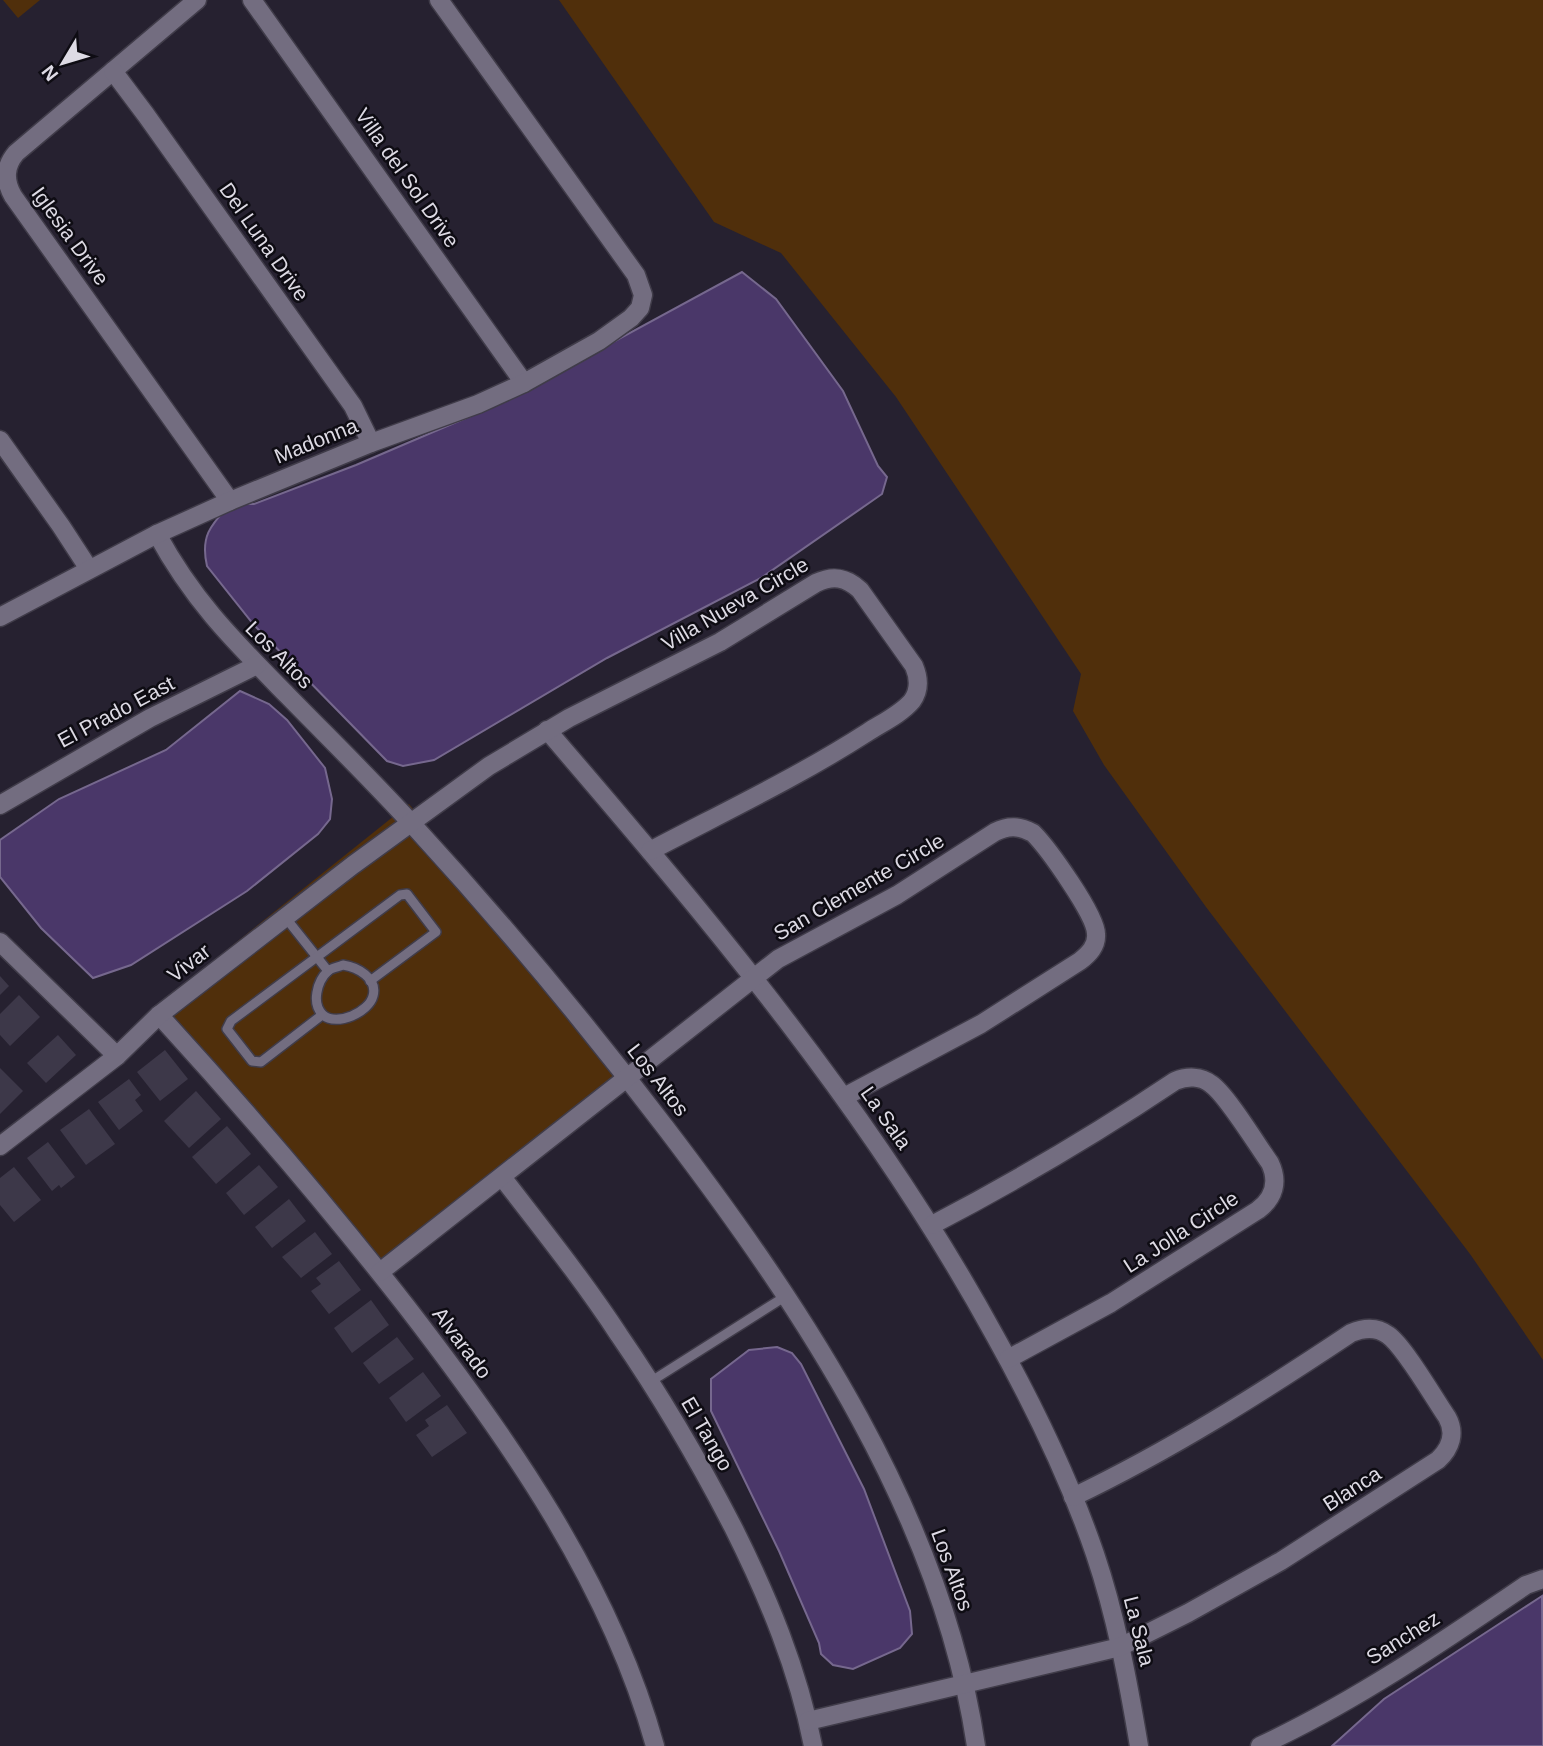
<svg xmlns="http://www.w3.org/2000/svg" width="1543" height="1746" font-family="Helvetica,sans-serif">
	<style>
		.green { fill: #502f0b }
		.water { fill: #4a3769; stroke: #76688e; stroke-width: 2 }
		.building { fill: #3d3849 }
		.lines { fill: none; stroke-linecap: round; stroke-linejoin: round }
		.service-casing { stroke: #403c49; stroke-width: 12 }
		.minor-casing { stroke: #403c49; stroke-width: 21 }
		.service { stroke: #736d80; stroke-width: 9 }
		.minor { stroke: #736d80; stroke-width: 18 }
		.labels { text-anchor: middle; stroke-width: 5; stroke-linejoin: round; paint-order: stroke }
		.street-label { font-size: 21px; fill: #dddae4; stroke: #0e0c13 }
	</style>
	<rect width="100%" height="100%" fill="#262130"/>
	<!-- green -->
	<g class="green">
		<polygon points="3,0 40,0 18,18"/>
		<polygon points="559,0 1543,0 1543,1360 1470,1254 1206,907 1104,765 1073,711 1081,674 896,397 781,253 714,222"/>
		<polygon points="409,804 630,1071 379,1279 148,1013"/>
	</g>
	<!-- water -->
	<g class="water">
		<path d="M742 272 776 299 843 391 878 466 887 477 882 494 761 578 607 658 434 760 403 766 387 761 254 625 207 566C200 536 211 525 230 504H254L356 465 501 403Z"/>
		<polygon points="240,691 269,704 287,720 325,768 332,799 330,819 318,834 247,891 131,965 93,978 41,928 0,877 0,840 59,799 166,750"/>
		<polygon points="777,1347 792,1353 801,1364 864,1489 910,1611 912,1634 900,1648 853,1669 833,1665 821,1654 819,1643 779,1551 711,1411 711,1379 749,1350"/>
		<polygon points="1542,1596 1543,1746 1332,1746 1384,1699"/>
	</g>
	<!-- building -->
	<g class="building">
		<polygon points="0,976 9,986 0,995"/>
		<polygon points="19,995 40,1017 10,1046 0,1035 0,1014"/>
		<polygon points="58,1035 76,1055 46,1083 27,1063"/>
		<polygon points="165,1050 188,1079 160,1101 137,1072"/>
		<polygon points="0,1068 23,1091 0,1114"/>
		<polygon points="129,1079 141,1095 135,1100 143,1111 119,1130 98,1102"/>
		<polygon points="196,1091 221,1119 189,1148 164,1121"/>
		<polygon points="89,1109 115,1144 86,1165 60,1130"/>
		<polygon points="227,1126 251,1154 216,1184 192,1157"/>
		<polygon points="48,1142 75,1177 61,1188 59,1185 52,1191 27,1158"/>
		<polygon points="259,1165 278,1187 244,1215 226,1193"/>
		<polygon points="14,1167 41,1200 14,1222 0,1205 0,1178"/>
		<polygon points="289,1199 306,1221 272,1248 255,1227"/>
		<polygon points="315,1232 332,1254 301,1278 282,1257"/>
		<polygon points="339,1261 361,1290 329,1314 311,1291 321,1284 316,1278"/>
		<polygon points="371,1300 389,1325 352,1353 334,1328"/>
		<polygon points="397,1337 414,1359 379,1384 363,1363"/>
		<polygon points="423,1372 441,1396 406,1422 389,1398"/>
		<polygon points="447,1405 467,1433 432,1457 416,1435 429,1426 425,1420"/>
	</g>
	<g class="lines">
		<defs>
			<g id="service">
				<polyline points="285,917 328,971"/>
				<path d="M343 965C357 967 378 978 373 996 369 1012 337 1027 323 1015 311 1004 317 981 328 971 331 968 339 967 343 965Z"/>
				<polyline points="322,1015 261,1062 252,1061 227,1029 231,1021 400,895 407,894 436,932 370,981"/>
				<polyline points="650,1382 786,1296"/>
			</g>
			<g id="minor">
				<path d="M197 0 16 153C5 166 4 180 13 196L230 501"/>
				<polyline points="252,0 524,383"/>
				<polyline points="113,71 146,115 353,406 371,443"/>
				<polyline points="0,440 61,526 89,569"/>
				<path d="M157 534C194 602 234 641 287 695 329 738 372 780 412 824 501 921 585 1022 665 1127 803 1308 942 1516 976 1746"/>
				<polyline points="0,617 157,534 230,501 371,443 478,404 524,383 599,341 631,318 640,308 643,295 636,275 439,0"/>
				<path d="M547 730C711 921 874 1114 995 1336 1034 1406 1069 1478 1095 1554 1116 1616 1128 1681 1139 1746"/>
				<polyline points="0,805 150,718 257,665"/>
				<polyline points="0,942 117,1056"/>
				<path d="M159 1015C245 1109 327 1205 406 1306 508 1438 610 1583 655 1746"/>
				<path d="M0 1146 117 1056 159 1015 353 865 489 766 569 718 720 642 816 583C833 575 846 577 860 590L914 666C919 678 920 690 912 701 901 714 882 723 868 732 798 777 724 812 650 851"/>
				<path d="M502 1177C542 1229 583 1280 619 1335 661 1396 699 1461 733 1527 768 1597 798 1669 813 1746"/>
				<path d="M932 1225C1016 1181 1096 1134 1175 1081 1187 1076 1201 1076 1211 1084 1227 1095 1257 1145 1270 1163 1279 1182 1274 1198 1258 1210L1111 1303 1008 1359"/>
				<path d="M380 1272 778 959 897 895 995 832C1009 825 1019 826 1033 833 1048 848 1096 915 1096 934 1097 946 1089 954 1080 961L981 1024 844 1097"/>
				<path d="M808 1721 1120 1647 1188 1613 1281 1561 1438 1460C1451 1448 1456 1433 1447 1417 1434 1398 1404 1346 1388 1335 1376 1326 1363 1328 1351 1333 1261 1393 1171 1450 1073 1497"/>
				<path d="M1260 1746C1354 1702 1441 1643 1526 1585L1543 1579"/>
			</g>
		</defs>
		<!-- service casing -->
		<use href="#service" class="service-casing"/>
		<!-- minor casing -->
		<use href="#minor" class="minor-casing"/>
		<!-- service -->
		<use href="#service" class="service"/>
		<!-- minor -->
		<use href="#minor" class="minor"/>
	</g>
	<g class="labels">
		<!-- street labels -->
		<g class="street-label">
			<text transform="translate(407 178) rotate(55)" y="7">Villa del Sol Drive</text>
			<text transform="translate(70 236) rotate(54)" y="7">Iglesia Drive</text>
			<text transform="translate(264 242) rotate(55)" y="7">Del Luna Drive</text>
			<text transform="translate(316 441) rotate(-22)" y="7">Madonna</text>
			<text transform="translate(735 604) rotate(-30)" y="7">Villa Nueva Circle</text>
			<text transform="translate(279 655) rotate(45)" y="7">Los Altos</text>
			<text transform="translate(116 712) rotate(-28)" y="7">El Prado East</text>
			<text transform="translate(859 887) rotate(-30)" y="7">San Clemente Circle</text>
			<text transform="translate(189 963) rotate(-38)" y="7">Vivar</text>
			<text transform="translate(658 1080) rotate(52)" y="7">Los Altos</text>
			<text transform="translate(886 1118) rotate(55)" y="7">La Sala</text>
			<text transform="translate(1181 1232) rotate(-33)" y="7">La Jolla Circle</text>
			<text transform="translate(462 1343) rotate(53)" y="7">Alvarado</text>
			<text transform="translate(707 1434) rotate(60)" y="7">El Tango</text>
			<text transform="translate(1352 1489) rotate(-33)" y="7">Blanca</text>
			<text transform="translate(952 1570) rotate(70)" y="7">Los Altos</text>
			<text transform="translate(1139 1631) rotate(76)" y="7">La Sala</text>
			<text transform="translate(1403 1638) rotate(-32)" y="7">Sanchez</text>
		</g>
	</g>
	<!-- north arrow -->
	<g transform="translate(63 63) rotate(232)" stroke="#0e0c13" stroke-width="5" paint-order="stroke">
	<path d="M0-5L12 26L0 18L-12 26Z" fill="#dddae4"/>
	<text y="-10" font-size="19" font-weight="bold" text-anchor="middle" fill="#dddae4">N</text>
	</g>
</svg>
